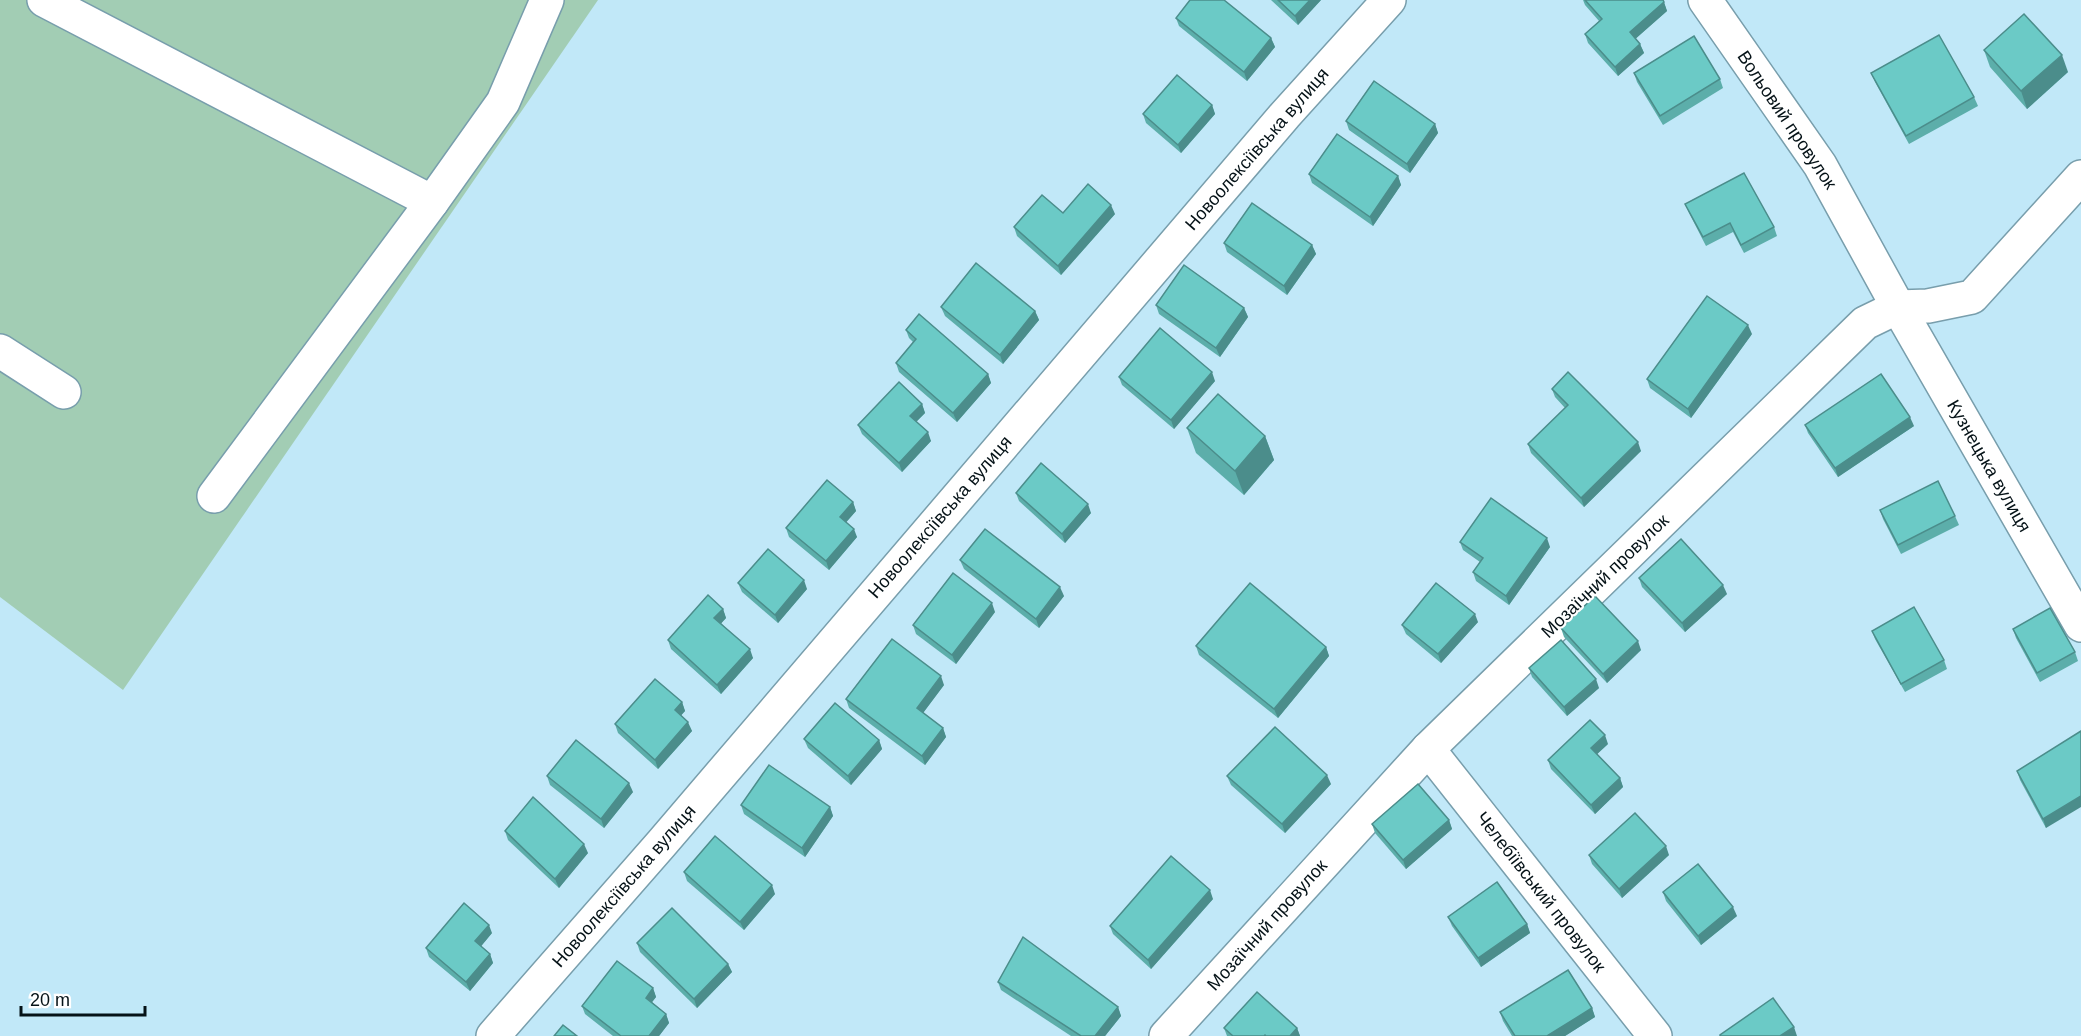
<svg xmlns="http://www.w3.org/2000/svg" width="2081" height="1036" font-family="Arial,sans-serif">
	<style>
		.green { fill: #a2cdb4 }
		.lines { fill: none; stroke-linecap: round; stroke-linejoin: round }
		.minor-casing { stroke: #789eac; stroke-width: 36 }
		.minor { stroke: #fff; stroke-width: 33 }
		.wall { fill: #5caeaa }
		.shaded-wall { fill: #4b8d8b }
		.building { fill: #6bcac6; stroke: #4b8d8b; stroke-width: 1.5 }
		.labels { text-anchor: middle; stroke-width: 4.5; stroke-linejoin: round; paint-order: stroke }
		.street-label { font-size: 18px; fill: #051217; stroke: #fff }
	</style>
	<rect width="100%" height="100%" fill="#c1e8f8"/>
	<!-- green -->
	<polygon class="green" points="0,0 598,0 123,690 0,597"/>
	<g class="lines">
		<defs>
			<g id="minor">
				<polyline points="44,0 432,202"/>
				<polyline points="1705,0 1820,165 1898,307 2081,625"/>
				<polyline points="0,351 64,392"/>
				<polyline points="214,496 432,202 503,102 547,0"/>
				<polyline points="1428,749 1655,1036"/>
				<polyline points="493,1036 662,843 1285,115 1389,0"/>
				<polyline points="1166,1036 1428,749 1865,323 1898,307 1928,306 1972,297 2081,177"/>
			</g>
		</defs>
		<!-- minor casing -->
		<use href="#minor" class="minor-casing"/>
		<!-- minor -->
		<use href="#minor" class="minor"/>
	</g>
	<!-- wall -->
	<g class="wall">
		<polygon points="1271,0 1321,0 1298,25"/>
		<polygon points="1583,0 1663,0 1667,11 1635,39 1640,44 1644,53 1618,76 1588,43 1585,34 1599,21 1585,5"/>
		<polygon points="1176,18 1271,38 1275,47 1247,81 1179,26"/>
		<polygon points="1984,50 2068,72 2027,109 1990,67"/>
		<polygon points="1634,73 1720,79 1723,88 1663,125 1637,82"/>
		<polygon points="1871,73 1974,97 1978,106 1909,144 1875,82"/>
		<polygon points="1212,105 1215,114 1181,153 1146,123 1143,114"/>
		<polygon points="1346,121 1435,124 1438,133 1410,173 1349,130"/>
		<polygon points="1309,174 1398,176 1401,185 1373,226 1312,183"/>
		<polygon points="1685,204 1774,227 1777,236 1744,253 1733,232 1706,246 1689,213"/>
		<polygon points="1063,213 1115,214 1061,275 1017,236 1014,227"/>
		<polygon points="1224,243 1312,245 1316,254 1287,295 1227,252"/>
		<polygon points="1156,305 1244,308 1248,317 1220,357 1159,314"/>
		<polygon points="941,307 1035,311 1039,320 1003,364 945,316"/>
		<polygon points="906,330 988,374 991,383 957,422 899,372 896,363 913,342 909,338"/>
		<polygon points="1752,334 1691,418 1650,388 1647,379"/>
		<polygon points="1119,377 1215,381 1174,429 1122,385"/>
		<polygon points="1552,389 1641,451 1584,507 1531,453 1528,444 1565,408 1555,397"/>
		<polygon points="922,404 925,413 916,422 931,441 902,472 862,434 858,425"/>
		<polygon points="1805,425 1914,426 1838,477 1808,433"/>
		<polygon points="1187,428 1265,436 1274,460 1244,495 1196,453"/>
		<polygon points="1016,493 1091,513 1065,543 1019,501"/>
		<polygon points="853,502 856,511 846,522 857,537 829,570 789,537 786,528"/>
		<polygon points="1880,510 1955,516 1959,525 1901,554 1883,519"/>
		<polygon points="1460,542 1550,547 1509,605 1476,581 1473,572 1480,562 1463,550"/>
		<polygon points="960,560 1064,596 1039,628 964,569"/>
		<polygon points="1639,578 1727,594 1685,632 1642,587"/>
		<polygon points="738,583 807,589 778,623 742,592"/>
		<polygon points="723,609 726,618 721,623 753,658 721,694 671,649 668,640"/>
		<polygon points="995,612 956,664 916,634 913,625"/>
		<polygon points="1478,622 1441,663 1406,634 1402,625"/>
		<polygon points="1561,628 1641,650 1607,683 1564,637"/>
		<polygon points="2013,629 2075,652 2078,661 2040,682 2016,638"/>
		<polygon points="1872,631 1944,660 1947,669 1905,692 1875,639"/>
		<polygon points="1196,646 1326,647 1329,656 1278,718 1199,655"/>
		<polygon points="1529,668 1599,688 1567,716 1532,677"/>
		<polygon points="944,685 923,713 943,728 946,737 925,765 849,708 846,699"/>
		<polygon points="682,702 685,711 681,715 692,731 658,769 618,733 615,724"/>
		<polygon points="2081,731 2046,828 2020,780 2017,771"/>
		<polygon points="804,739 879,740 882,749 851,785 808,748"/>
		<polygon points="1608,744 1597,754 1620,778 1623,787 1595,814 1551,769 1548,760"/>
		<polygon points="547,776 633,792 604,828 550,785"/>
		<polygon points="1227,776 1331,784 1285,833 1231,785"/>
		<polygon points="741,805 830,807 833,816 805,857 744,814"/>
		<polygon points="1449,820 1452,829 1406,869 1375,833 1372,824"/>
		<polygon points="505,831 588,853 559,888 508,840"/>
		<polygon points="1589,855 1669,855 1622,898 1592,864"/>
		<polygon points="684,872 775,894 744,930 687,881"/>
		<polygon points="1663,892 1737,916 1701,945 1666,901"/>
		<polygon points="1213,899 1151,969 1113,934 1110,926"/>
		<polygon points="1448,917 1527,924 1530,933 1481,967 1452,926"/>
		<polygon points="492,933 481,946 490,954 493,963 470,991 429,957 426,948"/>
		<polygon points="637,943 728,964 732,972 697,1008 640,952"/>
		<polygon points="998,982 1118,1007 1121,1016 1105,1036 1071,1036 1001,990"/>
		<polygon points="653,988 656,997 652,1002 666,1014 669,1023 659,1036 613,1036 585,1014 582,1006"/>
		<polygon points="1592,1008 1595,1017 1565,1036 1512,1036 1503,1021 1500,1012"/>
		<polygon points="1224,1028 1297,1028 1300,1036 1227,1036"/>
	</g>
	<!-- shaded-wall -->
	<g class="shaded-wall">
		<polygon points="1310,0 1321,0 1298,25 1295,16"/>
		<polygon points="1664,2 1667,11 1633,41 1630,32"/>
		<polygon points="1271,38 1275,47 1247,81 1244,72"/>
		<polygon points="1640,44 1644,53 1618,76 1615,67"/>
		<polygon points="2062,55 2068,72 2027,109 2021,91"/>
		<polygon points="1212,105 1215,114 1181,153 1178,145"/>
		<polygon points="1435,124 1438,133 1410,173 1407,164"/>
		<polygon points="1398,176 1401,185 1373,226 1370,217"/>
		<polygon points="1111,205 1115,214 1061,275 1058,266"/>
		<polygon points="1312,245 1316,254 1287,295 1284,286"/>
		<polygon points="1244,308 1248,317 1220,357 1216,348"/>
		<polygon points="1035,311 1039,320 1003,364 1000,355"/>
		<polygon points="1748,325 1752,334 1691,418 1688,409"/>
		<polygon points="1212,372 1215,381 1174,429 1171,420"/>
		<polygon points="988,374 991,383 957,422 953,413"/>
		<polygon points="922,404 925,413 913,425 910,416"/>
		<polygon points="1910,417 1914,426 1838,477 1835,468"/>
		<polygon points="928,432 931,441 902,472 899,463"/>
		<polygon points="1265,436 1274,460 1244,495 1235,471"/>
		<polygon points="1638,442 1641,451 1584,507 1581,498"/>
		<polygon points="853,502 856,511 843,526 840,517"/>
		<polygon points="1088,504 1091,513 1065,543 1062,534"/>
		<polygon points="854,529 857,537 829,570 826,561"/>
		<polygon points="1547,538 1550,547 1509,605 1506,596"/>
		<polygon points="804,580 807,589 778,623 775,615"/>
		<polygon points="1723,585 1727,594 1685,632 1682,623"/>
		<polygon points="1060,587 1064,596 1039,628 1036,619"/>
		<polygon points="992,603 995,612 956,664 952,655"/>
		<polygon points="723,609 726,618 718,627 714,618"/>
		<polygon points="1475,614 1478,622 1441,663 1438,654"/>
		<polygon points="1638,641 1641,650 1607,683 1603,674"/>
		<polygon points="1326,647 1329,656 1278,718 1274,709"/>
		<polygon points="750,649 753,658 721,694 717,685"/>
		<polygon points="941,676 944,685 920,717 917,708"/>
		<polygon points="1596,679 1599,688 1567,716 1564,707"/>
		<polygon points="682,702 685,711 678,719 675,710"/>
		<polygon points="688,722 692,731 658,769 655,760"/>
		<polygon points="943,728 946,737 925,765 922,756"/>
		<polygon points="1605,735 1608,744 1595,756 1591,748"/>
		<polygon points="879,740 882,749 851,785 848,776"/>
		<polygon points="1327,775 1331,784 1285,833 1282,824"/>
		<polygon points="1620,778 1623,787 1595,814 1591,805"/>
		<polygon points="629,783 633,792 604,828 601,819"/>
		<polygon points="2081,796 2081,807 2046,828 2043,819"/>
		<polygon points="830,807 833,816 805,857 802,848"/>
		<polygon points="1449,820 1452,829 1406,869 1403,860"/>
		<polygon points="584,844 588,853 559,888 555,879"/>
		<polygon points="1666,846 1669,855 1622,898 1619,889"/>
		<polygon points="772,885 775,894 744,930 740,922"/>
		<polygon points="1210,890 1213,899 1151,969 1148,960"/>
		<polygon points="1733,907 1737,916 1701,945 1698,936"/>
		<polygon points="1527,924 1530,933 1481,967 1478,958"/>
		<polygon points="489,925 492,933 478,950 475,941"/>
		<polygon points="490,954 493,963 470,991 466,982"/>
		<polygon points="728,964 732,972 697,1008 694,999"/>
		<polygon points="653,988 656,997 649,1006 646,998"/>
		<polygon points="1118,1007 1121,1016 1105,1036 1095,1036"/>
		<polygon points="1592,1008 1595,1017 1565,1036 1547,1036"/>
		<polygon points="666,1014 669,1023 659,1036 649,1036"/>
		<polygon points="1794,1027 1797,1036 1780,1036"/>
		<polygon points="1297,1028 1300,1036 1290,1036"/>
	</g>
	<!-- building -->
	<g class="building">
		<polygon points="1190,0 1224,0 1271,38 1244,72 1176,18"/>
		<polygon points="1278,0 1310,0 1295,16"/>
		<polygon points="1585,0 1663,0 1664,2 1630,32 1640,44 1615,67 1585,34 1602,19"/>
		<polygon points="2024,14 2062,55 2021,91 1984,50"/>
		<polygon points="1939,35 1974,97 1906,136 1871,73"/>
		<polygon points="1694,36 1720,79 1660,116 1634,73"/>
		<polygon points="1177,75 1212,105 1178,145 1143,114"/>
		<polygon points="1374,81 1435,124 1407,164 1346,121"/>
		<polygon points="1337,134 1398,176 1370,217 1309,174"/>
		<polygon points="1744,173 1774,227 1741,245 1730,223 1703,237 1685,204"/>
		<polygon points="1088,184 1111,205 1058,266 1014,227 1042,195 1063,213"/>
		<polygon points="1252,203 1312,245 1284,286 1224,243"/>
		<polygon points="976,263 1035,311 1000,355 941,307"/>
		<polygon points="1184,265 1244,308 1216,348 1156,305"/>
		<polygon points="1707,296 1748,325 1688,409 1647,379"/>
		<polygon points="919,314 988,374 953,413 896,363 916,339 906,330"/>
		<polygon points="1160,328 1212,372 1171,420 1119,377"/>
		<polygon points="1568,372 1638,442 1581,498 1528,444 1568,405 1552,389"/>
		<polygon points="1881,374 1910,417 1835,468 1805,425"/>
		<polygon points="899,382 922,404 910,416 928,432 899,463 858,425"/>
		<polygon points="1218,394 1265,436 1235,471 1187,428"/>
		<polygon points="1041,463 1088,504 1062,534 1016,493"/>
		<polygon points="827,480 853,502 840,517 854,529 826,561 786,528"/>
		<polygon points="1938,481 1955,516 1898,545 1880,510"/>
		<polygon points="1491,498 1547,538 1506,596 1473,572 1483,558 1460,542"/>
		<polygon points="985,529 1060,587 1036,619 960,560"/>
		<polygon points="1681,539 1723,585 1682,623 1639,578"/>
		<polygon points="768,549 804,580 775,615 738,583"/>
		<polygon points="953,573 992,603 952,655 913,625"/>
		<polygon points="1250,583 1326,647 1274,709 1196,646"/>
		<polygon points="1436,583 1475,614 1438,654 1402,625"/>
		<polygon points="708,595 723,609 714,618 750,649 717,685 668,640"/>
		<polygon points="1595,596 1638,641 1603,674 1561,628"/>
		<polygon points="1914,607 1944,660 1901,684 1872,631"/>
		<polygon points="2050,608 2075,652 2037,673 2013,629"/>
		<polygon points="892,639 941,676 917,708 943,728 922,756 846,699"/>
		<polygon points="1561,640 1596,679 1564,707 1529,668"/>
		<polygon points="655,679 682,702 675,710 688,722 655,760 615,724"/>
		<polygon points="835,703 879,740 848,776 804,739"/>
		<polygon points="1590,720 1605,735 1591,748 1620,778 1591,805 1548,760"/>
		<polygon points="1275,727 1327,775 1282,824 1227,776"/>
		<polygon points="2081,731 2081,796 2043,819 2017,771"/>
		<polygon points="576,740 629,783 601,819 547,776"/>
		<polygon points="769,765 830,807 802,848 741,805"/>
		<polygon points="1418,784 1449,820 1403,860 1372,824"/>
		<polygon points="533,797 584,844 555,879 505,831"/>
		<polygon points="1635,813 1666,846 1619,889 1589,855"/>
		<polygon points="715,836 772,885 740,922 684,872"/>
		<polygon points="1171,856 1210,890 1148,960 1110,926"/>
		<polygon points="1698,864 1733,907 1698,936 1663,892"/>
		<polygon points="1497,882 1527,924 1478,958 1448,917"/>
		<polygon points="464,903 489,925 475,941 490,954 466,982 426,948"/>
		<polygon points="672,908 728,964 694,999 637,943"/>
		<polygon points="1023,937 1118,1007 1095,1036 1081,1036 998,982"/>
		<polygon points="617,961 653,988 646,998 666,1014 649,1036 621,1036 582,1006"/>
		<polygon points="1568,970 1592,1008 1547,1036 1515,1036 1500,1012"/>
		<polygon points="1257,992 1297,1028 1290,1036 1266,1036 1265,1035 1264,1036 1233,1036 1224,1028"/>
		<polygon points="1773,998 1794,1027 1780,1036 1720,1036 1720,1035"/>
		<polygon points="563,1025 577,1036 554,1036"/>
	</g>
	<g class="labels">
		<!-- street labels -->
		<g class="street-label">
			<text transform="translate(1787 120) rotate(56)" y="6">Вольовий провулок</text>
			<text transform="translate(1257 149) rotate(-49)" y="6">Новоолексіївська вулиця</text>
			<text transform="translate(1989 466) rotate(60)" y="6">Кузнецька вулиця</text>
			<text transform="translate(940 517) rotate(-49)" y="6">Новоолексіївська вулиця</text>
			<text transform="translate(1605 576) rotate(-44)" y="6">Мозаїчний провулок</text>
			<text transform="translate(624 886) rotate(-49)" y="6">Новоолексіївська вулиця</text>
			<text transform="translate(1541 892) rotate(52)" y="6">Челебіївський провулок</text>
			<text transform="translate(1267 925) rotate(-48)" y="6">Мозаїчний провулок</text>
		</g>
	</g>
	<!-- scale -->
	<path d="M21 1006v9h124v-9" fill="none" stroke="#051217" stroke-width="3"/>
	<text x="30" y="1006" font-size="18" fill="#051217" stroke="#ffffff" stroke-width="4.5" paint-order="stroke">20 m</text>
</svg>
